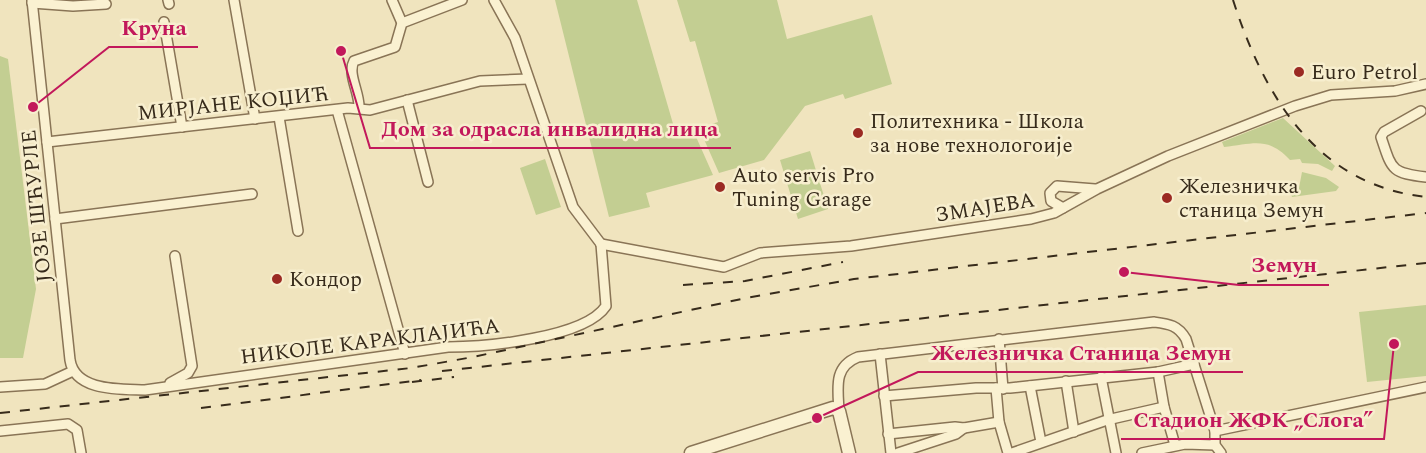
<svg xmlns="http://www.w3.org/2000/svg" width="1426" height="453" font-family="Spectral,serif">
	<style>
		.green { fill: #c3ce92 }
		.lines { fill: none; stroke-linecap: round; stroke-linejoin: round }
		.minor-casing { stroke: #897456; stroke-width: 12 }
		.tertiary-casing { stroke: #897456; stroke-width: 15 }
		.minor { stroke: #faf1d1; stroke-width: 9 }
		.tertiary { stroke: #faf1d1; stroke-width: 12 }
		.rail { stroke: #372b1b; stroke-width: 2; stroke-dasharray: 10 10; stroke-linecap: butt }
		.poi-dot { fill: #9b2a23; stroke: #f7eece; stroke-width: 2 }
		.labels { text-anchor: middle; stroke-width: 5; stroke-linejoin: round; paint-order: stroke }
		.poi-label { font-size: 21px; fill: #372b1b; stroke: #f7eece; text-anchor: start }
		.street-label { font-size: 21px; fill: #372b1b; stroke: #f7eece }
		.leader { fill: none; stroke: #c2185b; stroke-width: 2 }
		.callout-dot { fill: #c2185b; stroke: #f7eece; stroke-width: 2 }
		.callout-label { font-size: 22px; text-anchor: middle; font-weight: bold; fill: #c2185b; stroke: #f7eece; stroke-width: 5; stroke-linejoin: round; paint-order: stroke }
	</style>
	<rect width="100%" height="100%" fill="#f0e4be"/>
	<!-- green -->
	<g class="green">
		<polygon points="555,0 637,0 676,134 693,130 713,175 646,193 650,207 609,217"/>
		<polygon points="677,0 777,0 787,39 872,15 892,84 845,99 843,94 805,106 764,160 719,173 699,128 718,122 695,41 690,42"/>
		<polygon points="0,56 8,59 36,289 23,358 0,358"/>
		<path d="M1283 118 1335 166 1332 171 1318 164 1302 163 1300 159 1290 160C1268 136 1253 144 1224 147L1222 142Z"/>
		<polygon points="810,151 828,209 798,219 780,160"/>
		<polygon points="545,159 561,207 536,215 520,168"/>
		<polygon points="1302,172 1326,178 1339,187 1336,191 1292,197 1290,191 1299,188"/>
		<polygon points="1426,305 1426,376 1367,382 1359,312"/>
	</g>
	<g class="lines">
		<defs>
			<g id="minor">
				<path d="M32 0 70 360C75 392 121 389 145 390L448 347C485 347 585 338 606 306L601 244"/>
				<polyline points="168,0 169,4"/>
				<polyline points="234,0 255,119"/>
				<polyline points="392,0 402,23"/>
				<polyline points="494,0 515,38 573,207 601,244"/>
				<polyline points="32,3 73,6 106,4"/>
				<polyline points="164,22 182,127"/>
				<polyline points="407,100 428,182"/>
				<path d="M359 108C360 93 347 74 354 61L395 47 402 23 462 0"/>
				<polyline points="337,110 405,354"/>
				<path d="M1421 111 1384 132 1381 137C1392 170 1391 173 1426 177"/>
				<polyline points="279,117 298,231"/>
				<polyline points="47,142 348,108 370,110 480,81 528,79"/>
				<polyline points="1063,208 1051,201 1050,193 1057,186 1095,189"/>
				<polyline points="55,219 252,194"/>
				<polyline points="601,244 724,267 760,253 851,246 1031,219 1054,213 1097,189 1168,156 1295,106 1331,95 1395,91 1426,84"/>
				<polyline points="999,339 1003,389"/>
				<polyline points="880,354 891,453"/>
				<polyline points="1158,372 1164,407 1175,445"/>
				<polyline points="1101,377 1116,453"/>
				<polyline points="1066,381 1074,432"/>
				<polyline points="170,383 188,373 192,366 175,256"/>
				<polyline points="1030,386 1041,442"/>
				<polyline points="0,387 45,384 73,371"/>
				<polyline points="996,388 999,422 1008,453"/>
				<polyline points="884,396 976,388 1010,388 1158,372 1194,364"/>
				<path d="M839 411C838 388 833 367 858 357L1154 322C1169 324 1178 325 1186 339L1215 431V445L1221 453"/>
				<polyline points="0,431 68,424 77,430 81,453"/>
				<polyline points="1215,431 1426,387"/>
				<polyline points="888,434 955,427 964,428 999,422"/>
				<polyline points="898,453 956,434 964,428"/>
				<polyline points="1012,453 1107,420 1164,407"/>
				<polyline points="1142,453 1185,444 1215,445"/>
			</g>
			<polyline id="tertiary" points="691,453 833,408 839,411 849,453"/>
		</defs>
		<!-- minor casing -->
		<use href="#minor" class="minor-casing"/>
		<!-- tertiary casing -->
		<use href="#tertiary" class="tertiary-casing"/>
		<!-- minor -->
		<use href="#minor" class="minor"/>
		<!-- tertiary -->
		<use href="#tertiary" class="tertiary"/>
		<!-- rail -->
		<g class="rail">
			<path d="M1233 0C1264 96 1316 185 1426 197"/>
			<polyline points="683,285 745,281 843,262"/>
			<polyline points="442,371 1426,263"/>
			<polyline points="412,382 454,377"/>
			<polyline points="201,408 421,380"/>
			<polyline points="0,413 411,368 473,357 746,298 854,279 1426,213"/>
		</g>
	</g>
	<!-- markers -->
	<g class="poi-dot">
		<circle cx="1299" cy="72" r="6"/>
		<circle cx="858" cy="133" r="6"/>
		<circle cx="720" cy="187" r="6"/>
		<circle cx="1167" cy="198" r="6"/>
		<circle cx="277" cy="279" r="6"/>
	</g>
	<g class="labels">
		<!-- poi labels -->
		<g class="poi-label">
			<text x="1311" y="79">Euro Petrol</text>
			<text x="870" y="128">Политехника - Школа<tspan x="870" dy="24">за нове технологоије</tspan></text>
			<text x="732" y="182">Auto servis Pro<tspan x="732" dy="24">Tuning Garage</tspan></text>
			<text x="1179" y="193">Железничка<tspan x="1179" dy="24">станица Земун</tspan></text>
			<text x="289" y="286">Кондор</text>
		</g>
		<!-- street labels -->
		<g class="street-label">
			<text transform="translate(233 103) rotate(-6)" y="7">МИРЈАНЕ КОЏИЋ</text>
			<text transform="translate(36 206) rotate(-96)" y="7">ЈОЗЕ ШЋУРЛЕ</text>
			<text transform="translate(985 207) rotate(-9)" y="7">ЗМАЈЕВА</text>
			<text transform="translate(370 341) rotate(-7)" y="7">НИКОЛЕ КАРАКЛАЈИЋА</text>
		</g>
	</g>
	<!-- callouts -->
	<path class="leader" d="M33 107L109 47H198M341 51L370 148H731M1124 272L1239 285H1329M817 418L918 372H1243M1394 344L1384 439H1121"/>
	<g class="callout-dot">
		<circle cx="33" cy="107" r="6"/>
		<circle cx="341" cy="51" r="6"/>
		<circle cx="1124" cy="272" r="6"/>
		<circle cx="817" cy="418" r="6"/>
		<circle cx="1394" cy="344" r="6"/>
	</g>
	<g class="callout-label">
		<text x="154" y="35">Круна</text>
		<text x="550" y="136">Дом за одрасла инвалидна лица</text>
		<text x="1284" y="272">Земун</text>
		<text x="1081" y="360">Железничка Станица Земун</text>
		<text x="1253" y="427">Стадион ЖФК „Слога”</text>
	</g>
</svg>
